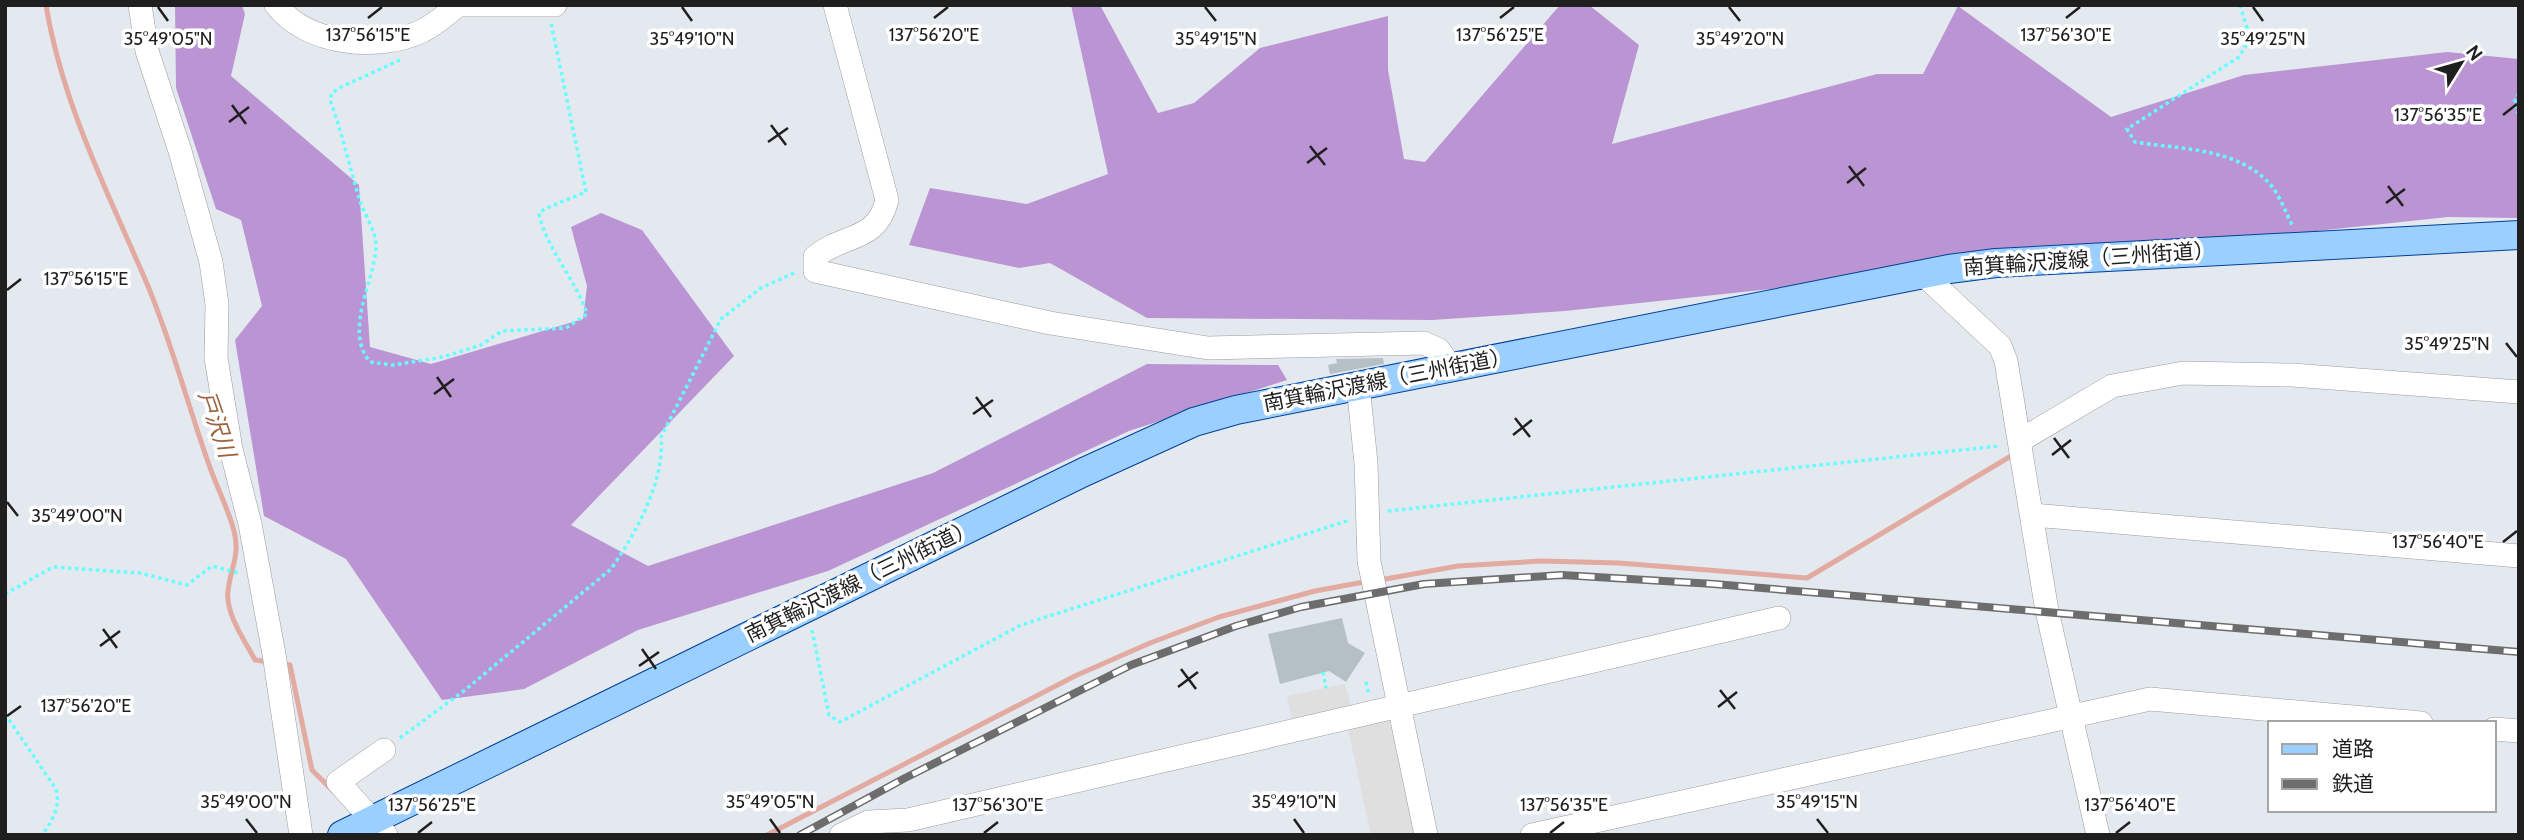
<svg xmlns="http://www.w3.org/2000/svg" width="2524" height="840" font-family="Cabin,'Noto Sans JP',sans-serif">
	<style>
		.forest { fill: #bb95d3 }
		.parking { fill: #dfdfdf }
		.lines { fill: none; stroke-linecap: round; stroke-linejoin: round }
		.stream { stroke: #e2aaa1; stroke-width: 5 }
		.building { fill: #b4bfc6 }
		.minor-casing { stroke: #9c9c9c; stroke-width: 24 }
		.major-casing { stroke: #004099; stroke-width: 30 }
		.path { stroke: #66fdff; stroke-width: 3.5; stroke-dasharray: 3.5 3.5; stroke-linecap: butt }
		.minor { stroke: #fff; stroke-width: 23 }
		.major { stroke: #9acfff; stroke-width: 28 }
		.rail-casing { stroke: #6d6d6d; stroke-width: 8 }
		.rail { stroke: #fff; stroke-width: 5; stroke-dasharray: 16; stroke-linecap: butt }
		.ticks { fill: none; stroke: #1f1f1f; stroke-width: 2.5 }
		.labels { text-anchor: middle; stroke-width: 7; stroke-linejoin: round; paint-order: stroke }
		.street-label { font-size: 21px; fill: #1f1f1f; stroke: #fff }
		.water-label { font-size: 23px; font-style: italic; fill: #9d633c; stroke: #fff }
		.ticks-label { font-size: 18px; text-anchor: middle; fill: #1f1f1f; stroke: #fff; stroke-width: 7; stroke-linejoin: round; paint-order: stroke }
	</style>
	<rect width="100%" height="100%" fill="#e4e9f0"/>
	<!-- forest -->
	<g class="forest">
		<polygon points="175,5 242,5 245,14 231,76 359,185 370,347 431,364 583,319 587,286 571,227 601,213 642,230 734,356 571,525 648,566 933,473 1147,364 1278,365 1287,380 1129,431 828,571 638,630 524,689 442,700 346,559 264,516 235,340 262,306 241,220 216,209 176,88"/>
		<polygon points="1071,5 1100,5 1158,113 1194,103 1260,48 1388,16 1388,70 1404,159 1425,162 1560,5 1589,5 1639,45 1612,144 1877,74 1923,74 1958,6 2111,117 2244,75 2447,52 2519,59 2519,218 2448,217 1565,311 1432,320 1147,318 1050,263 1019,268 909,245 930,188 1027,204 1108,174"/>
	</g>
	<!-- parking -->
	<g class="parking">
		<polygon points="1345,684 1352,711 1293,725 1287,696"/>
		<polygon points="1392,715 1418,835 1371,835 1347,725"/>
	</g>
	<g class="lines">
		<!-- stream -->
		<g class="stream">
			<path d="M46 5C62 102 106 189 145 279 170 337 186 399 207 459 214 481 225 502 232 524 242 555 231 564 228 591 225 613 245 641 255 660L270 662"/>
			<polyline points="1380,580 1458,566 1541,561 1619,563 1807,578 2016,453"/>
			<polyline points="283,664 290,665 312,770 333,791"/>
			<polyline points="767,835 1075,676 1150,643 1219,617 1315,591 1364,582"/>
		</g>
	</g>
	<!-- building -->
	<g class="building">
		<polygon points="1383,358 1384,364 1330,374 1328,365 1337,363 1336,359"/>
		<polygon points="1342,618 1348,643 1365,653 1346,682 1329,671 1280,684 1268,634"/>
	</g>
	<g class="lines">
		<defs>
			<g id="minor">
				<polyline points="140,5 147,51 180,151 211,262 217,304 216,358 231,449 250,524 274,654 301,835"/>
				<path d="M276 5C307 45 378 52 422 31 435 25 447 14 458 5"/>
				<polyline points="458,5 555,5"/>
				<path d="M835 5 887 200C877 243 843 233 815 257V271L1050 323 1208 348 1424 343 1439 350 1450 366"/>
				<polyline points="1924,275 2000,346 2006,361 2047,611"/>
				<polyline points="1358,385 1366,463 1369,561 1426,835"/>
				<polyline points="2021,440 2112,386 2183,373 2292,375 2519,392"/>
				<polyline points="2032,515 2519,556"/>
				<polyline points="2048,615 2098,835"/>
				<polyline points="2494,729 2519,731"/>
				<polyline points="384,750 338,782 386,835"/>
				<polyline points="841,835 868,822 908,820 1779,618"/>
				<polyline points="1532,835 2150,699 2421,723"/>
			</g>
			<polyline id="major" points="342,835 1084,472 1194,422 1236,410 1949,269 1996,263 2519,235"/>
		</defs>
		<!-- minor casing -->
		<use href="#minor" class="minor-casing"/>
		<!-- major casing -->
		<use href="#major" class="major-casing"/>
		<!-- path -->
		<g class="path">
			<path d="M2240 5 2250 38 2239 57 2127 129 2135 142C2179 149 2236 148 2268 182 2279 193 2285 211 2292 225"/>
			<path d="M400 60 339 88 332 93 330 100C342 132 349 165 359 198 363 213 378 233 376 249 373 284 344 331 370 362L393 365 443 357 481 345 502 331 566 328 587 314C575 278 547 250 539 214L544 209 586 192 551 23"/>
			<polyline points="2519,93 2513,105 2519,114"/>
			<polyline points="1388,511 1999,446"/>
			<polyline points="5,594 53,567 140,573 187,585 212,566 239,573"/>
			<polyline points="812,630 829,715 840,722 1021,625 1350,520"/>
			<polyline points="1323,672 1326,688"/>
			<polyline points="1366,682 1369,695"/>
			<path d="M5 714 56 789C61 807 52 821 42 835"/>
			<path d="M400 738 465 690 611 569C636 533 665 481 661 437L721 319 761 288 796 272"/>
		</g>
		<!-- minor -->
		<use href="#minor" class="minor"/>
		<!-- major -->
		<use href="#major" class="major"/>
		<defs>
			<polyline id="rail" points="800,835 905,778 1131,665 1236,626 1301,607 1424,584 1562,575 1714,584 2519,652"/>
		</defs>
		<!-- rail casing -->
		<use href="#rail" class="rail-casing"/>
		<!-- rail -->
		<use href="#rail" class="rail"/>
	</g>
	<!-- ticks -->
	<path class="ticks" d="M158 7 168 21M682 7 692 21M1205 7 1216 21M1729 7 1740 21M2253 7 2263 21M368 18 382 7M934 18 948 7M1500 18 1514 7M2066 18 2080 7M232 105 246 124M2503 115 2517 104M229 122 249 107M771 125 786 145M768 142 788 128M1310 146 1325 165M1307 163 1327 148M1849 166 1864 186M1847 183 1866 168M2388 186 2403 206M2386 203 2405 189M7 290 21 279M2506 343 2517 357M437 377 451 397M434 394 454 379M976 397 991 417M973 414 993 400M1515 418 1530 437M1513 435 1532 420M2054 438 2069 458M2052 455 2071 440M7 502 18 516M2503 542 2517 531M103 629 117 648M100 646 120 631M642 649 656 669M639 666 659 652M1181 669 1196 689M1178 687 1198 672M1720 690 1735 709M1718 707 1737 692M7 716 21 706M246 819 257 833M770 819 780 833M1294 819 1304 833M1817 819 1828 833M418 833 432 822M984 833 998 822M1550 833 1564 822M2116 833 2130 822"/>
	<g class="labels">
		<!-- street labels -->
		<g class="street-label">
			<text transform="translate(2089 259) rotate(-4)" y="7">南箕輪沢渡線（三州街道）</text>
			<text transform="translate(1387 380) rotate(-11)" y="7">南箕輪沢渡線（三州街道）</text>
			<text transform="translate(860 581) rotate(-26)" y="7">南箕輪沢渡線（三州街道）</text>
		</g>
		<!-- water labels -->
		<g class="water-label">
			<text transform="translate(217 424) rotate(71)" y="8">戸沢川</text>
		</g>
	</g>
	<g class="ticks-label">
		<text x="368" y="41">137°56'15"E</text>
		<text x="934" y="41">137°56'20"E</text>
		<text x="1500" y="41">137°56'25"E</text>
		<text x="2066" y="41">137°56'30"E</text>
		<text x="168" y="45">35°49'05"N</text>
		<text x="692" y="45">35°49'10"N</text>
		<text x="1216" y="45">35°49'15"N</text>
		<text x="1740" y="45">35°49'20"N</text>
		<text x="2263" y="45">35°49'25"N</text>
		<text x="2438" y="121">137°56'35"E</text>
		<text x="86" y="285">137°56'15"E</text>
		<text x="2447" y="350">35°49'25"N</text>
		<text x="77" y="522">35°49'00"N</text>
		<text x="2438" y="548">137°56'40"E</text>
		<text x="86" y="712">137°56'20"E</text>
		<text x="246" y="808">35°49'00"N</text>
		<text x="770" y="808">35°49'05"N</text>
		<text x="1294" y="808">35°49'10"N</text>
		<text x="1817" y="808">35°49'15"N</text>
		<text x="432" y="811">137°56'25"E</text>
		<text x="998" y="811">137°56'30"E</text>
		<text x="1564" y="811">137°56'35"E</text>
		<text x="2130" y="811">137°56'40"E</text>
	</g>
	<!-- border -->
	<rect width="2524" height="840" fill="none" stroke="#1f1f1f" stroke-width="14"/>
	<!-- legend -->
	<rect x="2268" y="721" width="228" height="91" fill="#ffffff" stroke="#a5a5a5" stroke-width="2"/>
	<rect x="2282" y="744" width="35" height="10" fill="#9acfff" stroke="#a5a5a5" stroke-width="2"/>
	<text x="2332" y="756" font-size="21" fill="#1f1f1f">道路</text>
	<rect x="2282" y="779" width="35" height="10" fill="#6d6d6d" stroke="#a5a5a5" stroke-width="2"/>
	<text x="2332" y="791" font-size="21" fill="#1f1f1f">鉄道</text>
	<!-- north arrow -->
	<g transform="translate(2461 63) rotate(53)" stroke="#ffffff" stroke-width="5" paint-order="stroke">
	<path d="M0-5L12 26L0 18L-12 26Z" fill="#1f1f1f"/>
	<text y="-10" font-size="19" font-weight="bold" text-anchor="middle" fill="#1f1f1f">N</text>
	</g>
</svg>
